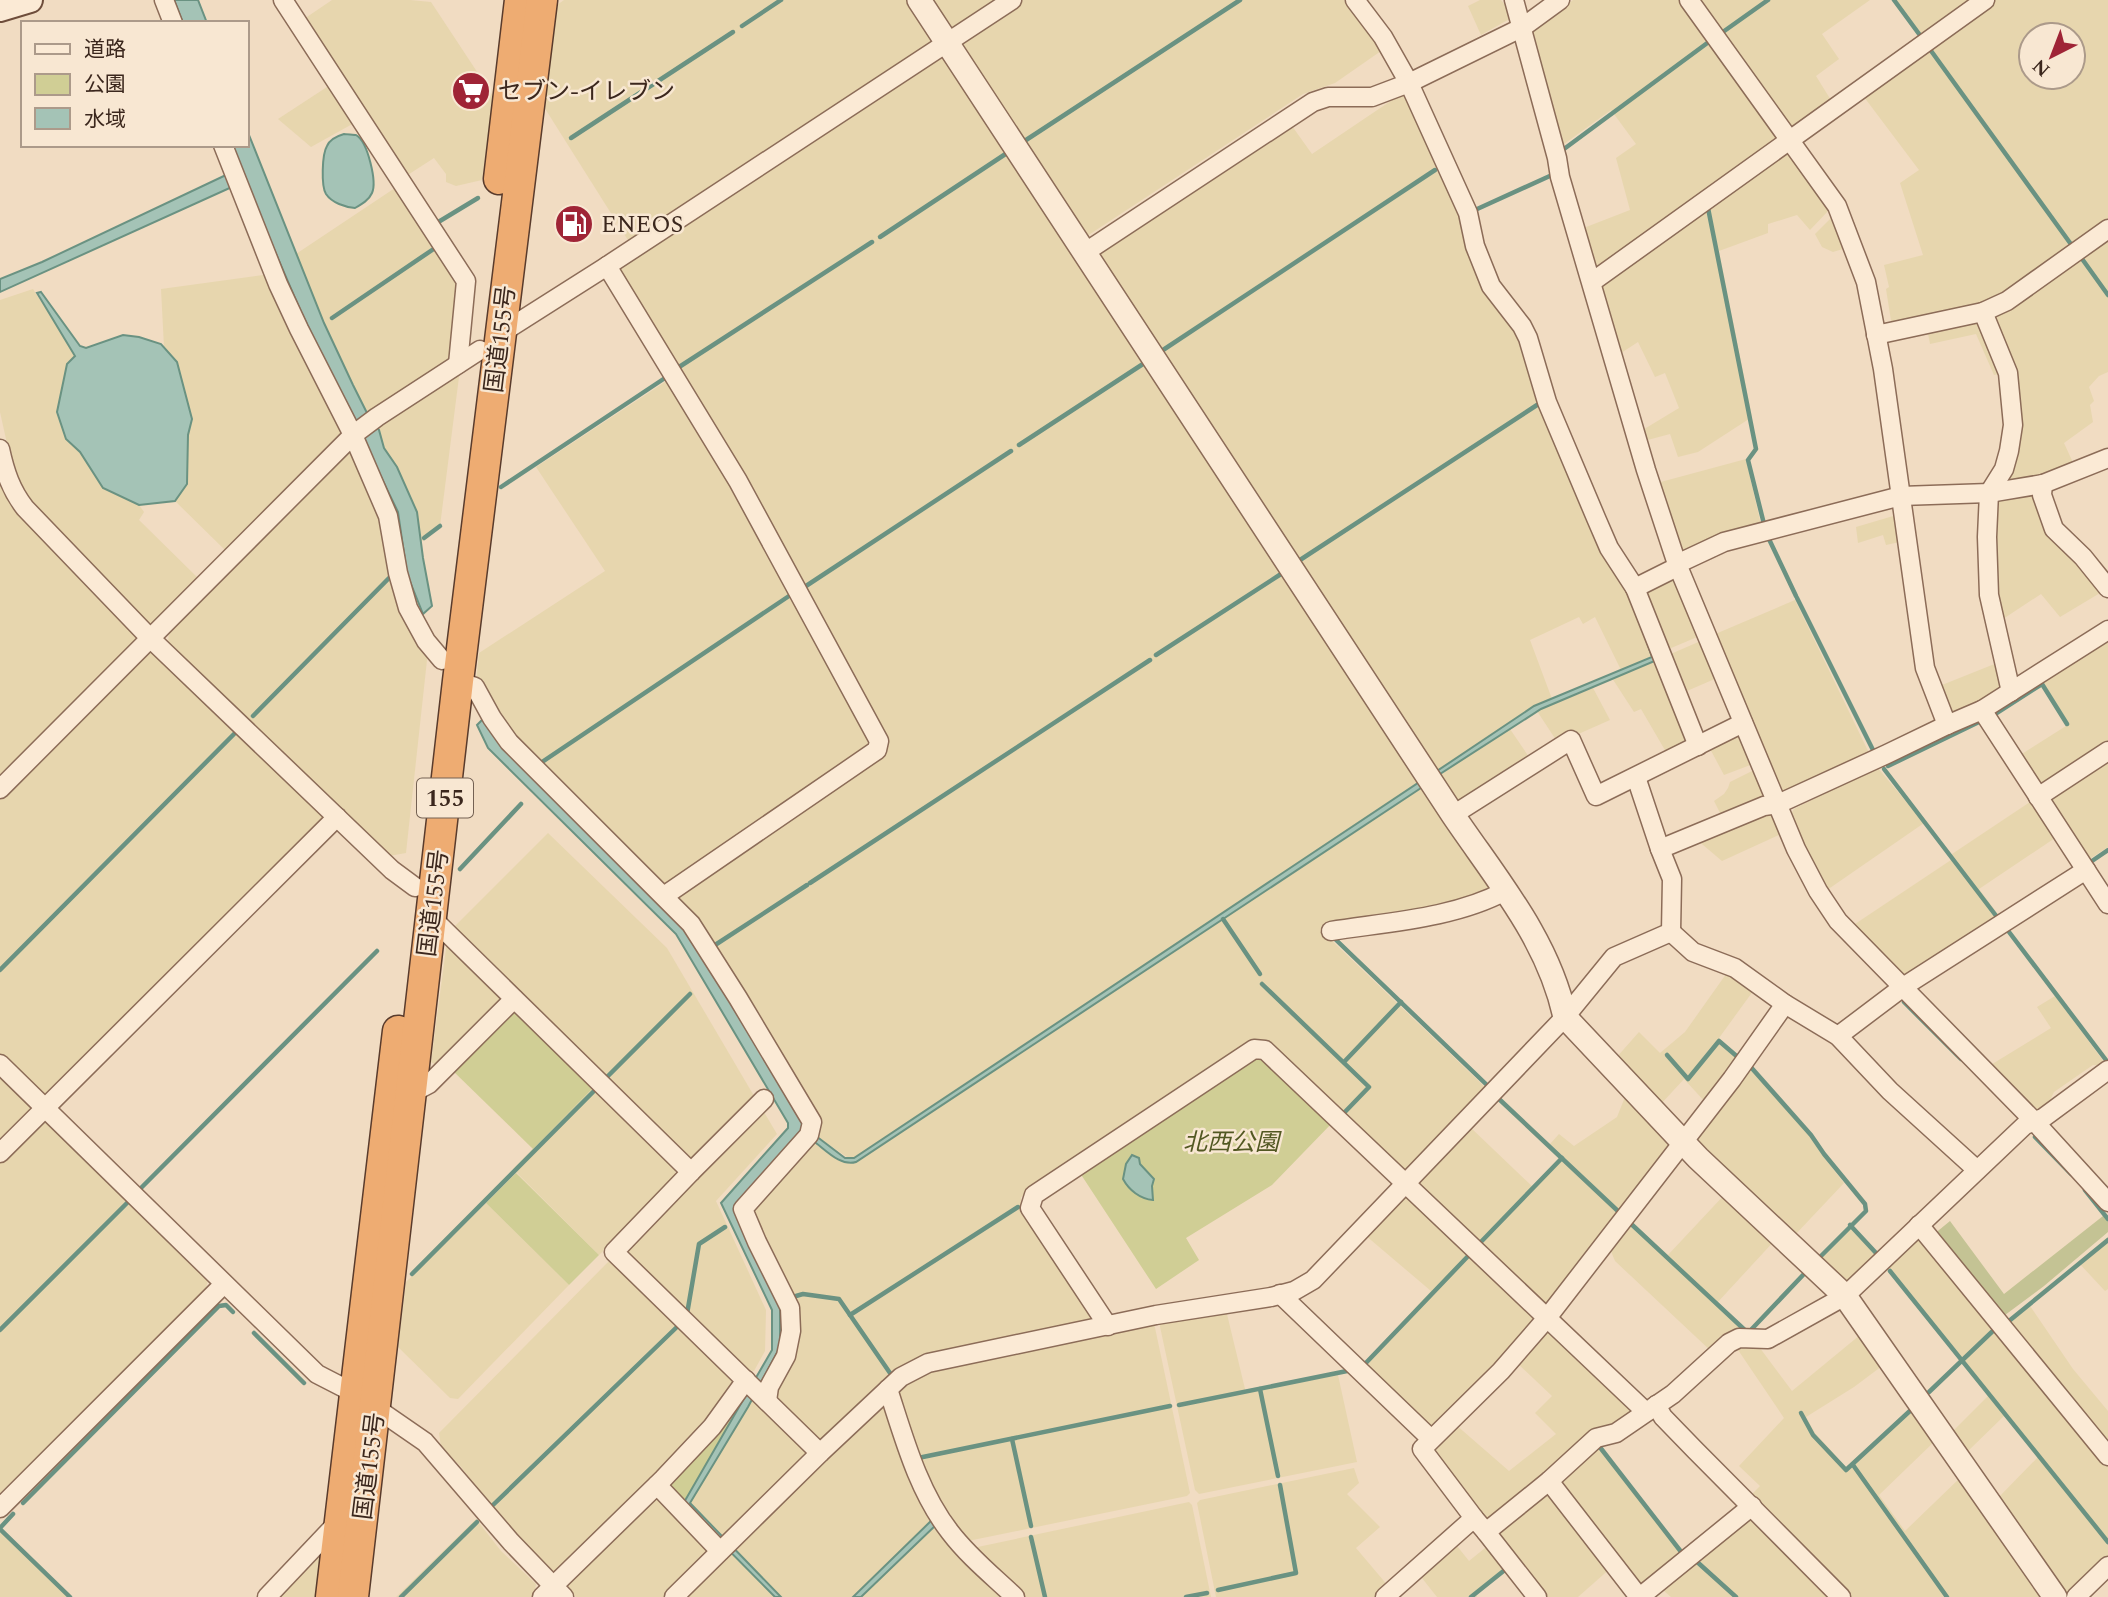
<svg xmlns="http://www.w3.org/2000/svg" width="2108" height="1597" font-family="Spectral,'Noto Sans JP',serif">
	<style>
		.farmland { fill: #e7d6ae; fill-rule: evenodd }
		.green { fill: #d0ce95 }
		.cemetery { fill: #c4c394 }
		.water { fill: #a4c3b6; stroke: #6a9282; stroke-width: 2 }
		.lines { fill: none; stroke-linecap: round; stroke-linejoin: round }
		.stream { stroke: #6a9282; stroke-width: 4.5 }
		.minor-casing { stroke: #8c6c58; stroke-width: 21 }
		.tertiary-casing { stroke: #8c6c58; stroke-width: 26 }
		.secondary-casing { stroke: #6e4d3b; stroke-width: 28 }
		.trunk-casing { stroke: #593b2c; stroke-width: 33 }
		.minor { stroke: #fbead5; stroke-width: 18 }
		.tertiary { stroke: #fbead5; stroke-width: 23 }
		.secondary { stroke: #fbead5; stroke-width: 24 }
		.trunk { stroke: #eeac72; stroke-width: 30 }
		.labels { text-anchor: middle; stroke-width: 5; stroke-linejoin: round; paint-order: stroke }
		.shield { fill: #f8e7d2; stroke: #746153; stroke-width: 2 }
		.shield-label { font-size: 23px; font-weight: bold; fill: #3b271d }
		.poi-label { font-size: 24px; fill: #3b271d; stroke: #f8e7d2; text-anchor: start }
		.street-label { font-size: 24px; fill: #3b271d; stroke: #f8e7d2 }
		.park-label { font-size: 24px; font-style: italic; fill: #525822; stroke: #f8e7d2 }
	</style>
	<rect width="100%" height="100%" fill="#f1dcc2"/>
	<!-- farmland -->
	<g class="farmland">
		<polygon points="332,0 410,0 431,2 493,96 482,180 456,186 446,182 446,174 434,158 403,178 301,21"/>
		<polygon points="564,0 909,0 938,43 631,245 544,107 557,5"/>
		<polygon points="929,0 999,0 950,32"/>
		<polygon points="1016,0 1344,0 1381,51 1335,83 1303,94 1084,238 955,40"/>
		<polygon points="1480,0 1501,0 1505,5 1509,4 1513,17 1481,35 1468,6"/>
		<polygon points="1573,0 1684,0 1784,141 1595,272 1581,229 1630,210 1616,158 1636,144 1611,110 1560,147 1530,33"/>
		<polygon points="1694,0 1870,0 1822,34 1839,59 1816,76 1834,105 1788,131"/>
		<polygon points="1892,0 1981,0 1923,43"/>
		<path d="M1989 0H2108V226L2008 299 1892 327 1886 289 1889 287 1884 265 1923 255 1900 183 1919 170 1861 93ZM2031 35H2073V77H2031Z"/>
		<polygon points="943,50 1421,781 854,1158 850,1159 816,1136 820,1131 695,923 538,768 476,682 479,653 605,571 536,467 677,374 611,266"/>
		<polygon points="330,85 356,122 311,147 278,119"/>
		<polygon points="1404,92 1516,330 1626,589 1634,605 1652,657 1621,670 1595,617 1583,624 1579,617 1530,640 1552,699 1534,706 1435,772 1099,263 1100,253 1292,126 1312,154"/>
		<polygon points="1787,147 1830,209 1810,230 1797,215 1768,224 1768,233 1719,251 1752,417 1698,452 1678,457 1670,434 1644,441 1641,431 1679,408 1665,373 1655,377 1638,342 1618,355 1597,284"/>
		<polygon points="398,186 462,282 453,357 367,413 324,322 296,254"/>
		<polygon points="1832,217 1846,248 1833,252 1822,247 1815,234"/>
		<polygon points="2108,231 2108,372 2099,376 2089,387 2094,401 2090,405 2093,422 2064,443 2075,467 2001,488 2015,424 1986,313"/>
		<polygon points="270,274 344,434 227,552 175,501 187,484 188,435 192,419 177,362 164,347 161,289"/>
		<polygon points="33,289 76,356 67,364 57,412 66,439 80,452 103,488 139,505 144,512 139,520 200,580 158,623 145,623 32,504 20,489 14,475 0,412 0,300"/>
		<polygon points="1982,315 2005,373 1994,375 1976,334 1930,344 1927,328"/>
		<polygon points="460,369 440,526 421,542 417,512 397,467 384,448 379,430 380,421"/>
		<polygon points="348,447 355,448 428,651 406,853 389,856 168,646 169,629"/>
		<polygon points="1746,459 1761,525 1679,553 1657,483"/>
		<polygon points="0,477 6,495 12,505 135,631 136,641 0,780"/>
		<polygon points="2040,489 2040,497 2105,590 2060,617 2041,594 1997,623 1995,500"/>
		<polygon points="1900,514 1904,541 1886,545 1883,535 1858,543 1856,527"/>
		<polygon points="1673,572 1702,635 1664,651 1643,587"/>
		<polygon points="1795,600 1869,753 1787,791 1782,792 1713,635"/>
		<polygon points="2108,638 2108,748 2044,790 2017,757 2066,726 2039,682"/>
		<polygon points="1703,640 1717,678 1680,694 1666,656"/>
		<polygon points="153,651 323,816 324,822 45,1100 0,1056 0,799 145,652"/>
		<polygon points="1657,660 1693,741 1669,757 1641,709 1634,712 1612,678"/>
		<polygon points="1997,663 2002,689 1981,704 1951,716 1937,687"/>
		<polygon points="1593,688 1610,720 1558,743 1537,711"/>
		<polygon points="1510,729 1531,760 1456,802 1439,775"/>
		<polygon points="1739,730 1753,764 1724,775 1708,745"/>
		<polygon points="2108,753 2108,847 2085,862 2046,794"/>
		<polygon points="1877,767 1924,823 1827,890 1789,817 1794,809"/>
		<polygon points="1756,769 1766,795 1763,801 1723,819 1714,801 1724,794 1728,788 1730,782"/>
		<polygon points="1424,786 1495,889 1487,898 1326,935 1487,1089 1408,1172 1400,1172 1254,1044 1021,1197 1021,1205 1097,1320 898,1370 818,1443 771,1397 796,1336 747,1209 812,1140 850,1164"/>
		<polygon points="2033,800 2058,836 1979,889 2003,921 1906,982 1852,926 1951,860 1949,856"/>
		<polygon points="1774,812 1783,833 1722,861 1696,839"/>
		<polygon points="548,833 667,948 757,1101 696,1163 685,1160 451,930"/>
		<polygon points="447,941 507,998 438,1066 431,1062"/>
		<polygon points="1729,970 1756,987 1719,1038 1742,1059 1707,1104 1684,1079 1660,1105 1616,1058 1639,1032 1660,1053 1685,1032"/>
		<polygon points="2055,996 2107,1066 2093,1065 2054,1092 2049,1102 2036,1113 1989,1066 2051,1028 2037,1007"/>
		<polygon points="1747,1065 1810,1136 1822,1155 1844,1183 1794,1236 1691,1137"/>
		<polygon points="0,1072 37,1109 0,1146"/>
		<polygon points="593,1088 674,1166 677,1181 599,1255 513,1169"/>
		<polygon points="1625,1097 1670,1141 1671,1150 1549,1310 1414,1185 1470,1127 1534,1188 1564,1157 1550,1144 1559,1134 1574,1146 1617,1117"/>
		<polygon points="761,1107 777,1134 716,1201 766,1310 765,1351 754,1371 743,1370 622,1255"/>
		<polygon points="42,1115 208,1280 205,1292 0,1497 0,1157"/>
		<polygon points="1727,1192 1776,1239 1716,1304 1742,1329 1711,1351 1615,1261 1608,1244 1628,1218 1668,1255"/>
		<polygon points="1405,1194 1539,1314 1497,1366 1428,1433 1360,1367 1431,1291 1365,1235"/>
		<polygon points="486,1203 569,1285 458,1399 450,1398 398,1347 406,1282"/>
		<polygon points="1851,1228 1876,1256 1850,1282 1842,1281 1820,1260"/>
		<polygon points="1917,1232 2108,1461 2108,1559 2070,1596 2063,1595 1998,1498 2038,1457 2004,1416 1966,1453 1951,1433 1988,1396 1884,1266"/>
		<polygon points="2108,1237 2108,1289 2105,1291 2078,1262"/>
		<polygon points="609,1261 617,1261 739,1383 709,1425 561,1573 552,1574 514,1536 461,1467 441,1447 439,1433"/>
		<polygon points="2028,1303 2073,1369 2108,1411 2108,1453 2003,1324"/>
		<polygon points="1226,1310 1246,1393 1338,1375 1357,1462 1199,1494 1195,1490 1159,1322"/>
		<polygon points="1154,1323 1190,1493 1187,1496 968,1541 934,1499 895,1392 904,1383 931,1370"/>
		<polygon points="1547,1326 1636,1413 1493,1520 1486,1520 1433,1452 1432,1446 1455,1424 1509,1471 1556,1434 1535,1413 1552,1396 1517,1363"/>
		<polygon points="1860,1335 1882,1366 1854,1387 1806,1417 1815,1433 1846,1467 1911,1407 1936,1440 1879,1495 1905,1531 1962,1476 2044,1597 1848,1597 1748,1498 1760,1486 1739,1466 1784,1418 1734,1344 1757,1344 1792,1391"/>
		<polygon points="755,1395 813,1451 726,1540 690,1503"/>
		<polygon points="888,1398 935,1517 853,1597 781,1597 732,1546"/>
		<polygon points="1596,1444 1684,1558 1640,1593 1553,1480"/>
		<polygon points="1354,1468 1359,1483 1347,1494 1380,1527 1356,1548 1389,1587 1379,1597 1216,1597 1197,1503 1200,1500"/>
		<polygon points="1550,1485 1612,1567 1578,1597 1542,1597 1493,1531"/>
		<polygon points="662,1494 715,1551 668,1597 576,1597 565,1587"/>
		<polygon points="1189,1502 1192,1505 1211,1597 1021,1597 973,1548"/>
		<polygon points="1749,1513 1837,1597 1671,1597 1664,1591"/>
		<polygon points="476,1519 501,1551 536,1584 534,1597 396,1597"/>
		<polygon points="938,1523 1011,1597 861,1597"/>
		<polygon points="0,1529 70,1597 0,1597"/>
		<polygon points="1453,1541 1469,1561 1490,1544 1509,1568 1476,1594 1477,1597 1437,1597 1418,1573"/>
		<polygon points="729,1550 775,1597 680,1597"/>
		<polygon points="322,1551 316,1597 277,1597"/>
	</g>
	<!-- green -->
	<g class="green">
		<polygon points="509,1011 516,1011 593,1088 533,1149 452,1070"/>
		<polygon points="1254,1056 1263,1056 1333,1122 1272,1185 1186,1238 1199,1260 1156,1289 1080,1173"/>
		<polygon points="516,1173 599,1255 569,1285 486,1203"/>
		<polygon points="749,1390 683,1504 662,1486"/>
	</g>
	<!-- cemetery -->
	<polygon class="cemetery" points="2103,1216 2108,1222 2108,1232 2044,1286 2001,1318 1933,1235 1950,1221 2004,1294"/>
	<!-- water -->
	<g class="water">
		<polygon points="174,0 198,0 207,23 183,23"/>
		<polygon points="247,130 324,323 353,385 367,413 379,430 384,448 397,467 417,512 423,558 432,606 423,614 407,574 398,512 301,312 246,184 234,186 0,292 0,279 42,262 226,175 231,145 247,145"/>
		<path d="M344 134C345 134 355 135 356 135 368 142 377 182 372 193 369 200 362 204 355 208 345 207 332 203 326 194 321 186 322 154 327 146 330 139 337 136 344 134Z"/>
		<polygon points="41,292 80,346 86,348 123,335 139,337 161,344 177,362 192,419 188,435 187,484 175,501 139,505 103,488 80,452 66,439 57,412 67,364 75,356 37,293"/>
		<polygon points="1634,605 1657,660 1541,709 1440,774 1437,771 1534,706 1652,657"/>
		<polygon points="487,715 687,924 809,1125 735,1205 780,1302 780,1347 748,1407 690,1503 781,1597 775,1597 683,1504 772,1350 772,1310 721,1203 788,1128 788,1123 676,934 488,748 477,725"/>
		<path d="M1421 781 1424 786 856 1162C840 1167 825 1149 812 1140L816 1136 845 1158H854Z"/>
		<path d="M1132 1155 1139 1158 1140 1164 1154 1179 1152 1186 1153 1200C1140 1199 1129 1190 1123 1179L1126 1164Z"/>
		<polygon points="935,1517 938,1523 861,1597 853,1597"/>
	</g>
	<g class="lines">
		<!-- stream -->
		<g class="stream">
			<polyline points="1894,0 1922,38"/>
			<polyline points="742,26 781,0"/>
			<polyline points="1720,34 1768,0"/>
			<polyline points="1929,48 2073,247"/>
			<polyline points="571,138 733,32"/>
			<polyline points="1023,142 1240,0"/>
			<polyline points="1564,149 1710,41"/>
			<polyline points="1711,206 1708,208 1756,449 1748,460 1764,524"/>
			<polyline points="1475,210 1552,175"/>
			<polyline points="435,224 478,198"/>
			<polyline points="880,237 1007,153"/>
			<polyline points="2080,256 2108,295"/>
			<polyline points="332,318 438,246"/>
			<polyline points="1160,352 1435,170"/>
			<polyline points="676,369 872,242"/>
			<polyline points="1019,445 1146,362"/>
			<polyline points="501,487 668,376"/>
			<polyline points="1768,537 1796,596"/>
			<polyline points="424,538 440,526"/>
			<polyline points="1300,560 1537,405"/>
			<polyline points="806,586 1011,451"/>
			<polyline points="1797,598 1873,750"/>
			<polyline points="1156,655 1281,574"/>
			<polyline points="253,716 392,575"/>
			<polyline points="1992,716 2042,684 2067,724"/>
			<polyline points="539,764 792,594"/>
			<polyline points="1888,766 1981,721"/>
			<polyline points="1884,769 1997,917"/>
			<polyline points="2092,861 2108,850"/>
			<polyline points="460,869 521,804"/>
			<polyline points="810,883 1150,660"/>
			<polyline points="1223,919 1260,974"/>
			<polyline points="2006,928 2106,1060"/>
			<polyline points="1333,937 1489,1087"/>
			<polyline points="712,947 807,885"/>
			<polyline points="0,970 236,732"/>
			<polyline points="1262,984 1369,1087 1342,1115"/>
			<polyline points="1904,1002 1961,1059"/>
			<polyline points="1667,1055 1688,1079 1719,1041 1740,1059"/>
			<polyline points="1344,1062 1401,1002"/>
			<polyline points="1749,1065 1811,1135 1824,1154 1865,1204 1866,1211 1820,1257"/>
			<polyline points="605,1079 690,994"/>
			<polyline points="1499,1099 1620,1213"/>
			<polyline points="2035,1137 2071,1174"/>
			<polyline points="141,1188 377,951"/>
			<polyline points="2085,1190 2108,1219"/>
			<polyline points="1628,1221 1748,1333 1803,1275"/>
			<polyline points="1850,1225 1876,1253"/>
			<polyline points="1478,1245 1562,1158"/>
			<polyline points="1890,1271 2108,1542"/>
			<polyline points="412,1274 593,1092"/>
			<polyline points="796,1296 803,1294 839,1299 890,1373"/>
			<polyline points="687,1314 699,1244 725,1227"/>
			<polyline points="850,1315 1018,1207"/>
			<polyline points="2009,1321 2108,1240"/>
			<polyline points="0,1330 127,1203"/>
			<polyline points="254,1333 304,1383"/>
			<polyline points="1363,1366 1471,1253"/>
			<polyline points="1260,1389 1278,1476"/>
			<polyline points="1929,1392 1997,1327"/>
			<polyline points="1179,1405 1352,1370"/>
			<polyline points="1801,1413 1813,1435 1846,1470 1912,1409"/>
			<polyline points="1012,1439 1031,1526"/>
			<polyline points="1599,1446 1682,1553"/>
			<polyline points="917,1454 918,1458 1170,1406"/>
			<polyline points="1853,1465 1947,1597"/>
			<polyline points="23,1503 219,1306 226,1305 233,1312"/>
			<polyline points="493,1505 680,1324"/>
			<polyline points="0,1528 13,1514"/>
			<polyline points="0,1529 70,1597"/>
			<polyline points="1031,1537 1045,1597"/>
			<polyline points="1693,1562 1695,1560 1736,1597"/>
			<polyline points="1218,1590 1296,1573 1280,1485"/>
			<polyline points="401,1597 477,1522"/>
			<polyline points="1186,1597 1207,1593"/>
			<polyline points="1471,1597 1506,1569 1504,1566"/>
		</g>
		<defs>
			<g id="minor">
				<polyline points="164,0 173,23"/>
				<polyline points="283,0 466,281 458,364"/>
				<polyline points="1355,0 1383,37 1409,83 1468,213 1475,246 1491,286 1522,326 1528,338 1547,402 1596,518 1609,548 1635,588 1673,569 1677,564 1724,542 1901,496 1989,493 2043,484 2108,458"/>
				<polyline points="1514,0 1557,158 1560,177 1646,470 1677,564 1796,849 1818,891 1838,921 2034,1121 2108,1202"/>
				<polyline points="1689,0 1837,206 1866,282 1883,369 1925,668 1947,725"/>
				<polyline points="223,145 278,284 299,329 353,435 388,516 398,573 408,608 426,641 442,660"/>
				<polyline points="1084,253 1313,102 1328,97 1372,97 1409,83 1523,27 1560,0"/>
				<polyline points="607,266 738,481 879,741 877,750 664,896"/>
				<polyline points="1592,282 1985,0"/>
				<polyline points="1983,312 2008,373 2013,425 2009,451 2004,469 1989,493 1987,537 1989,595 2011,692"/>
				<polyline points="500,334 607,266 1012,0"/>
				<polyline points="1876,335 1983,312 2007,301 2108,229"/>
				<path d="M0 449C5 472 11 490 25 508L150 638 392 870 415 887"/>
				<polyline points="2043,484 2042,495 2054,529 2083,557 2108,588"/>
				<polyline points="1635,588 1698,746"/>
				<polyline points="458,681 475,687 492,718 509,742 691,924 738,998 812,1122 809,1135 743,1209 757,1242 790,1308 791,1331 786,1356 769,1387 767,1401"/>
				<polyline points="1982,710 2108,904"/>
				<polyline points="1636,777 1660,849"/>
				<polyline points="0,789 353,435 377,417 480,350"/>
				<polyline points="2038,797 2108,751"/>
				<polyline points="1453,815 1571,740 1596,796 1743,723"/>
				<polyline points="431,917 691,1172 614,1252 820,1453"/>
				<path d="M1331 931C1388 922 1455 918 1505 891"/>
				<polyline points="1671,932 1693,952 1735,968 1785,1004 1838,1036 1890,1091 1977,1170"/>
				<polyline points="1838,1036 1903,987 2086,870"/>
				<polyline points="0,1064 317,1374 354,1393 425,1442 511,1542 564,1597"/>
				<polyline points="412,1093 429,1084 514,999"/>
				<polyline points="0,1153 337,817"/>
				<polyline points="691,1172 764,1099"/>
				<polyline points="1919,1225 2108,1456"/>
				<polyline points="1280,1294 1431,1439"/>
				<polyline points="1108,1326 1030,1208 1034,1195 1254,1049 1265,1050 1646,1412"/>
				<path d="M888 1389C904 1438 918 1491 950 1532 969 1557 993 1576 1015 1597"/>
				<polyline points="1656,1405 1663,1417 1695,1450 1841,1597"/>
				<polyline points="1549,1481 1639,1597"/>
				<polyline points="657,1485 720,1551"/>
				<polyline points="0,1508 224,1284"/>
				<polyline points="1474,1518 1422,1449 1501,1371 1547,1318 1732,1079 1785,1004"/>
				<polyline points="1486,1532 1549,1481 1596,1438 1616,1433 1673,1394 1729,1343 1739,1338 1768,1339 1845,1296 2025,1125 2043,1118 2108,1070"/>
				<polyline points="267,1597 339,1521"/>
				<polyline points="542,1597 663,1479 712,1427 746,1380"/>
				<polyline points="674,1597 820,1453 901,1377 928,1363 1156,1315 1271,1297 1294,1291 1313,1280 1565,1017 1614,957 1671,932 1672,879 1660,849 1764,806 1778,804 1887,754 1947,725 1982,710 2108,630"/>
				<polyline points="1385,1597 1474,1518 1486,1532 1537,1597"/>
				<polyline points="1640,1597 1752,1506"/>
				<polyline points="2076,1597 2108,1566"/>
			</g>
			<path id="tertiary" d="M919 0 1453 815C1497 880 1548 939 1565 1017L1698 1158 1845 1296 2055 1597"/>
			<polyline id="secondary" points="0,9 30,0"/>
			<g id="trunk">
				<polyline points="499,179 520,0"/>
				<polyline points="331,1597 398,1031"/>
				<polyline points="353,1597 458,681 542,0"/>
			</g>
		</defs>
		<!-- minor casing -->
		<use href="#minor" class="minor-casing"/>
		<!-- tertiary casing -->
		<use href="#tertiary" class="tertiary-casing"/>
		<!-- secondary casing -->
		<use href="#secondary" class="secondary-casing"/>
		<!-- trunk casing -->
		<use href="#trunk" class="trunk-casing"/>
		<!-- minor -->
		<use href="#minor" class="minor"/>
		<!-- tertiary -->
		<use href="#tertiary" class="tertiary"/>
		<!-- secondary -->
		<use href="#secondary" class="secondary"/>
		<!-- trunk -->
		<use href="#trunk" class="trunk"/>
	</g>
	<!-- icons -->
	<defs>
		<symbol id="supermarket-disc" viewBox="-11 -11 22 22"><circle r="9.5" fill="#9f2436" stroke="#f8e7d2"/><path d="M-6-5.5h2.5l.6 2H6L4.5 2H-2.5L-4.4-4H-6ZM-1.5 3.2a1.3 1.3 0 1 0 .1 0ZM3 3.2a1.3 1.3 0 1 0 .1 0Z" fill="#fff"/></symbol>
		<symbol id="fuel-disc" viewBox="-11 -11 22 22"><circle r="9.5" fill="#9f2436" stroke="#f8e7d2"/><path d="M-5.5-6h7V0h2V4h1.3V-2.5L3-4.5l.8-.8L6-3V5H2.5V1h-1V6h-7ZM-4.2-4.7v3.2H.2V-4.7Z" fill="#fff"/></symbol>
	</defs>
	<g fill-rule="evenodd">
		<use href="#supermarket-disc" x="449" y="69" width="44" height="44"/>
		<use href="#fuel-disc" x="552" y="202" width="44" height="44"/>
	</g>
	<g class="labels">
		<!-- shield labels -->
		<rect class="shield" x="417" y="778.5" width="56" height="39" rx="5"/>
		<g class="shield-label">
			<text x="445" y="806">155</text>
		</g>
		<!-- poi labels -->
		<g class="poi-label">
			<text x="498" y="99">セブン-イレブン</text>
			<text x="601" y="232">ENEOS</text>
		</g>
		<!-- street labels -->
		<g class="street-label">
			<text transform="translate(500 339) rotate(-83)" y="8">国道155号</text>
			<text transform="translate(433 903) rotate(-83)" y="8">国道155号</text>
			<text transform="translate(369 1466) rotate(-83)" y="8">国道155号</text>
		</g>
		<!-- park labels -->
		<g class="park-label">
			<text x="1231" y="1150">北西公園</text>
		</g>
	</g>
	<!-- legend -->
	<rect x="21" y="21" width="228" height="126" fill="#f8e7d2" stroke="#ac9a8a" stroke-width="2"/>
	<rect x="35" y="44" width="35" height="10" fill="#fbead5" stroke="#ac9a8a" stroke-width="2"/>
	<text x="84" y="56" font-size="21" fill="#3b271d">道路</text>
	<rect x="35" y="74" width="35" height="21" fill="#d0ce95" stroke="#ac9a8a" stroke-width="2"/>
	<text x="84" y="91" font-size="21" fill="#3b271d">公園</text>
	<rect x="35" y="108" width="35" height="21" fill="#a4c3b6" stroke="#ac9a8a" stroke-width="2"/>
	<text x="84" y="126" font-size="21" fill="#3b271d">水域</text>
	<!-- north arrow -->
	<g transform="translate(2052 56) rotate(222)"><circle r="33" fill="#f8e7d2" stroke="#ac9a8a" stroke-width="2"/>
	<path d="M0-5L12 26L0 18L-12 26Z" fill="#9f2436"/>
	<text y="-10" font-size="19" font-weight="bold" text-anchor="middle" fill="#3b271d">N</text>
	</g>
</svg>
